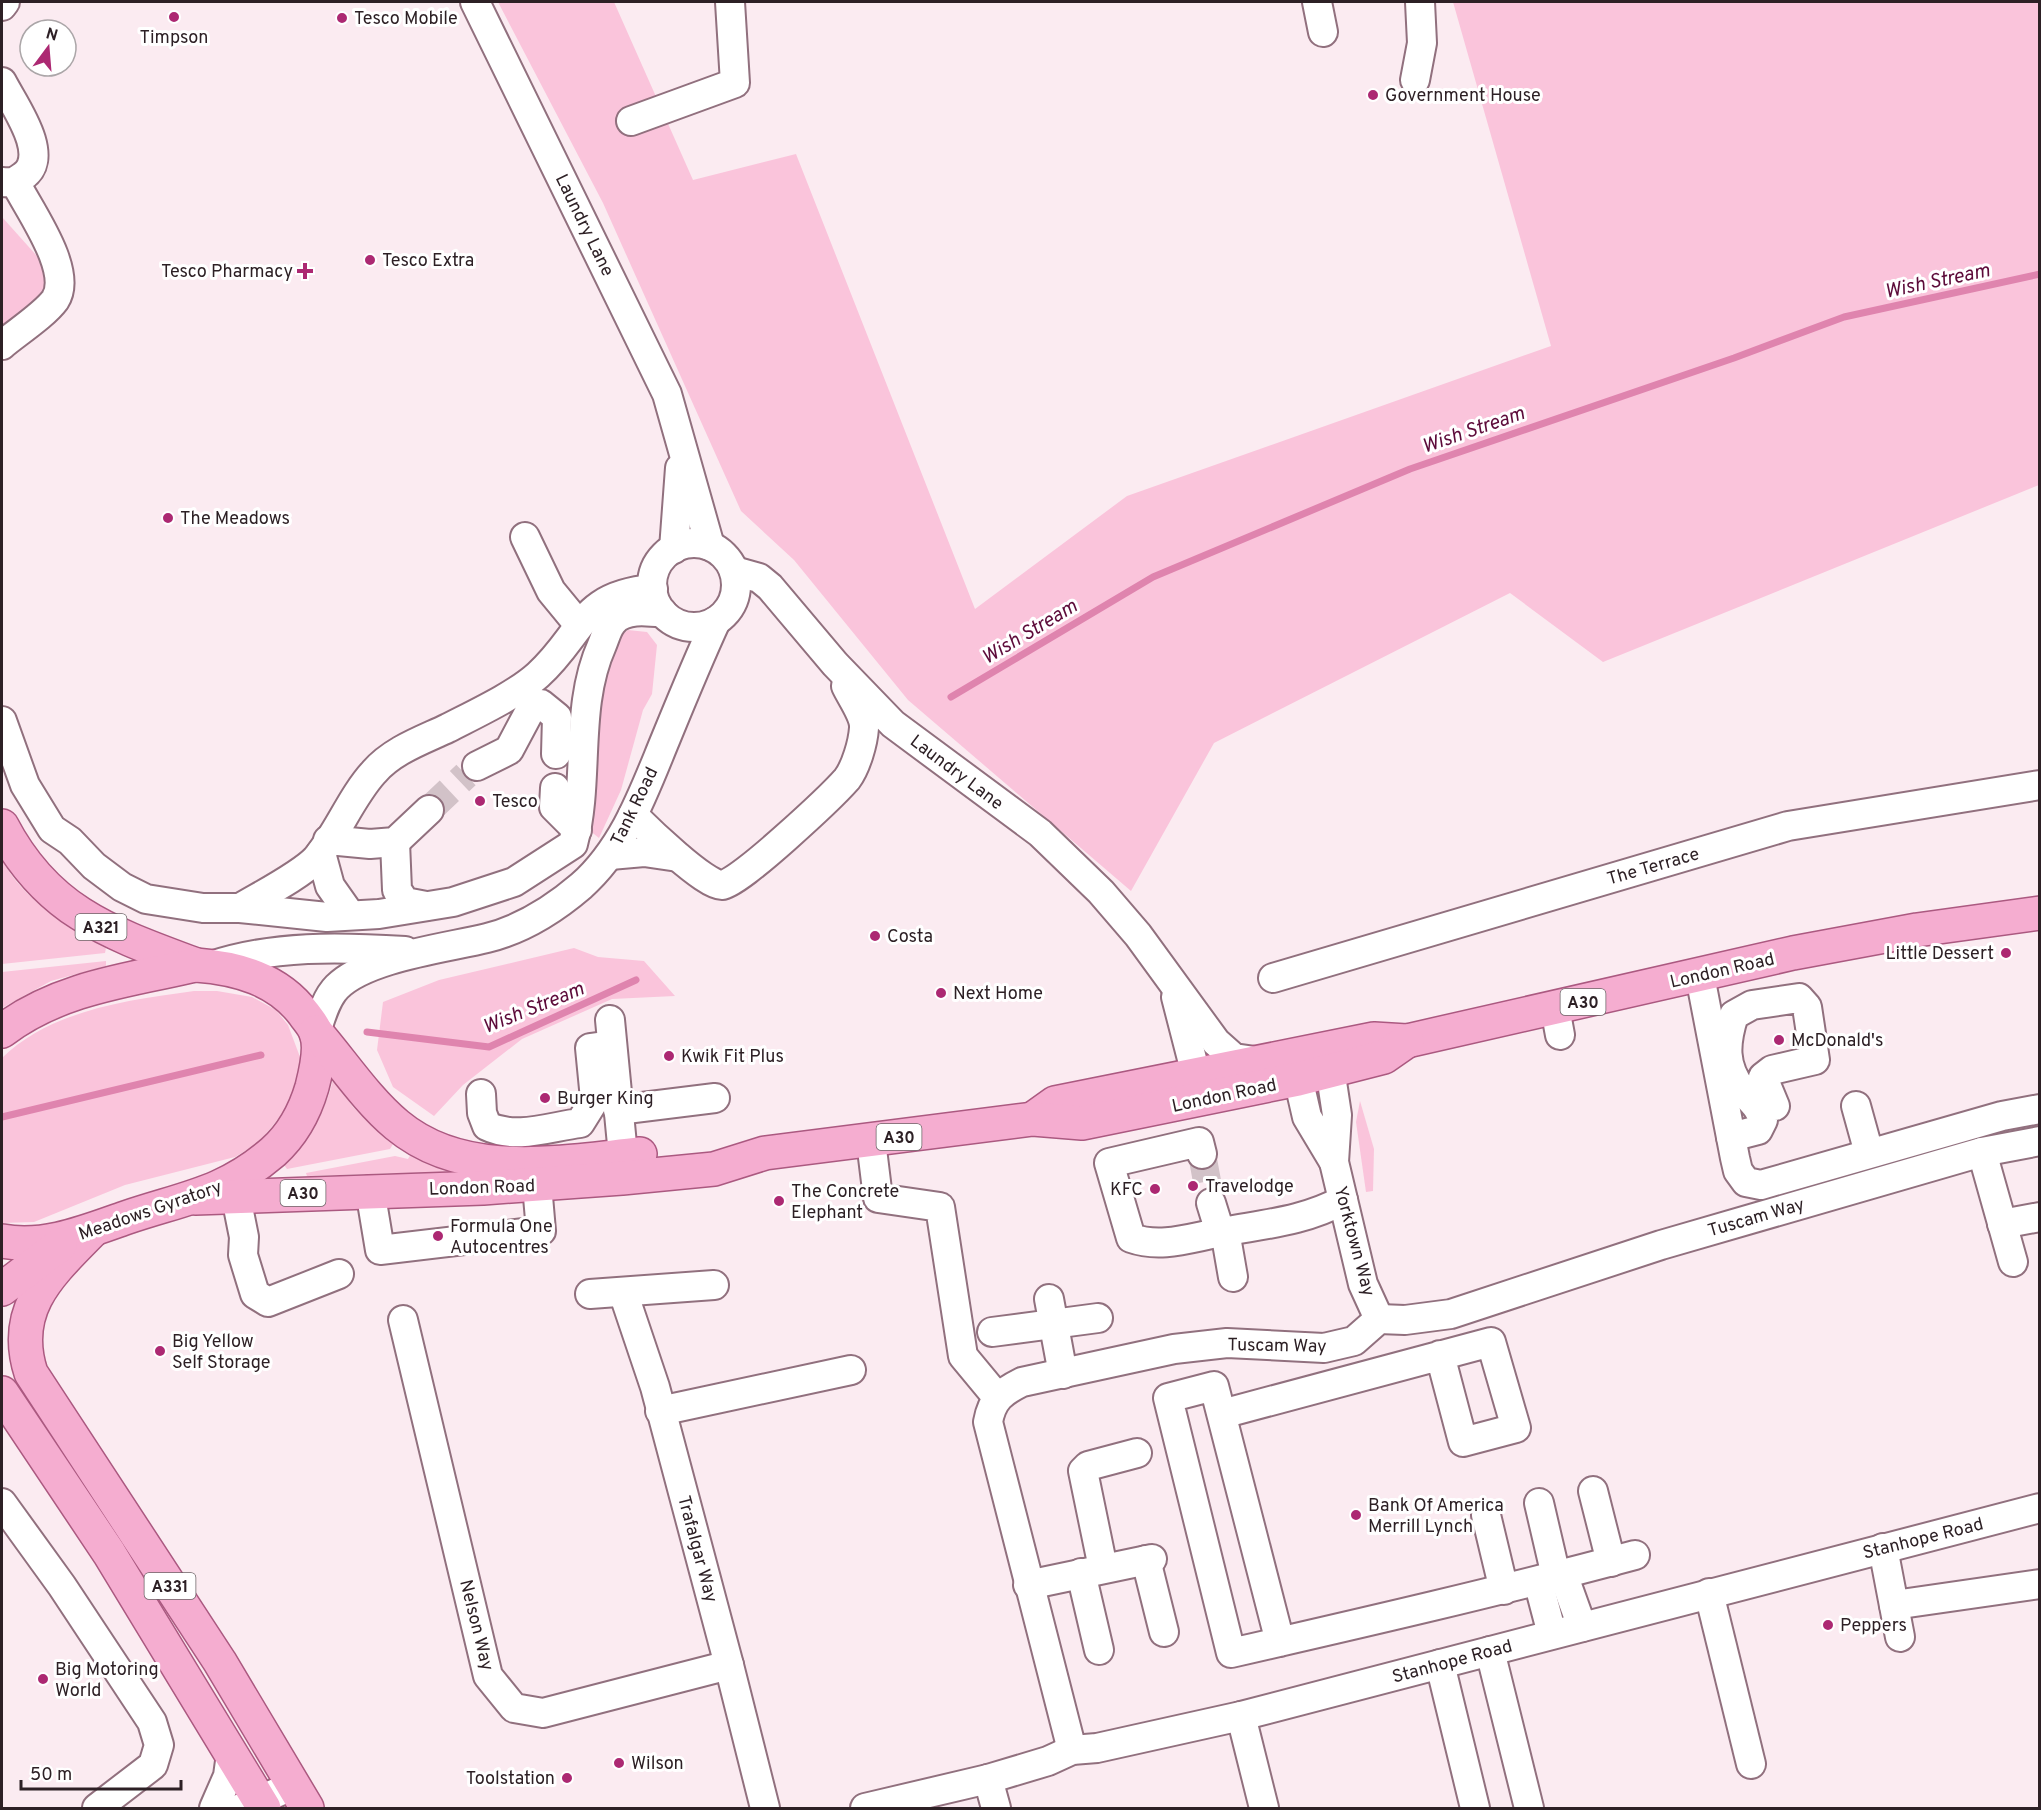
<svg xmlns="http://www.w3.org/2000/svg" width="2041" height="1810" font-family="Overpass,sans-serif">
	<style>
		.green { fill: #fac4db }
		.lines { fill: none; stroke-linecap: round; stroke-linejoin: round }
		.stream { stroke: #df84ae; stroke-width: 7 }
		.minor-tunnel { stroke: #d2c2c8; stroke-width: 28; stroke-dasharray: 28 14; stroke-linecap: butt }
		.minor-casing { stroke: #91707e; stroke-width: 32 }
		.major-casing { stroke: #ab5980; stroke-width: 36 }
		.minor { stroke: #fff; stroke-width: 28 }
		.major { stroke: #f5add0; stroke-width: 33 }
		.poi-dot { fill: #ac2872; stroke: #fff; stroke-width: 2 }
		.labels { text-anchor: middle; stroke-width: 6; stroke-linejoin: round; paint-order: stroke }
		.shield { fill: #fff; stroke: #6c6366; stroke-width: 1.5 }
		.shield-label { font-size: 16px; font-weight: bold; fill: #2d2025 }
		.poi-label { font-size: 18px; fill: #2d2025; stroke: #fff; text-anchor: start }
		.street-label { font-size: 18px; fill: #2d2025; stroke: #fff }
		.water-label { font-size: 20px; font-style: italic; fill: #5d0b3a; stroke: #fff }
	</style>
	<rect width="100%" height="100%" fill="#fbebf1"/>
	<!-- green -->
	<g class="green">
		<polygon points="498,2 614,2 693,180 796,154 975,609 1127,496 1551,346 1453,2 2039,2 2039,485 1603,662 1510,593 1214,743 1131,891 908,700 794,560 741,511 603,203"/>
		<polygon points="2,217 45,265 48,281 40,294 2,328"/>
		<polygon points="628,630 647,632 657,645 652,694 643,710 621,790 599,838 589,830 596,790 601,686 613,642"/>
		<path d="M2 860C23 899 68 928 106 948L105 953 2 964Z"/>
		<polygon points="574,948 598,957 644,961 675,996 612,999 522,1039 463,1085 434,1116 393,1087 377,1050 383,1002 439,980"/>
		<polygon points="106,961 106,966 51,981 2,1008 2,972"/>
		<path d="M194 991H217L252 997 276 1010 288 1025 300 1057 299 1079 287 1108 265 1135 255 1145 235 1157 125 1185 34 1222 2 1223V1058C51 1010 128 1000 194 991Z"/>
		<path d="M333 1079 353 1107 393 1144 390 1149 287 1169 282 1162C306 1138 326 1114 333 1079Z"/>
		<polygon points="1360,1101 1374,1149 1373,1191 1366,1192 1356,1122"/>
		<polygon points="411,1154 463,1172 462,1178 403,1173 307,1176 306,1173 395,1156 408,1159"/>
	</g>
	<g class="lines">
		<!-- stream -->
		<g class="stream">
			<polyline points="951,697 1153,577 1410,469 1734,358 1844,317 2040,274"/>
			<polyline points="367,1032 489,1047 636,980"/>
			<polyline points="2,1117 261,1055"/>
		</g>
		<!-- minor-tunnel -->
		<g class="minor-tunnel">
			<polyline points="429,810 466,775"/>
			<polyline points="1202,1154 1211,1203"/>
		</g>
		<defs>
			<g id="minor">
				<polyline points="475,2 667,394 710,546"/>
				<polyline points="1317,2 1323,32"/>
				<polyline points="2,6 5,2"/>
				<polyline points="1415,80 1422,43 1420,2"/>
				<path d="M2 82C13 104 52 156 23 176 15 182 12 183 2 182"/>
				<polyline points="631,121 735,83 730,2"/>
				<path d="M2 345C16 333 44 315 55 300 74 271 29 210 15 182"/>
				<polyline points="525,537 551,591 579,625"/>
				<circle cx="694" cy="585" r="42"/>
				<polyline points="674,549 680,468"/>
				<polyline points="734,571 759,578 770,587 835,664 893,724 1040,833 1101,892 1138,935 1216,1042 1234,1058 1255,1061"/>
				<path d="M2 721 25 785 52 829 70 841 94 866 122 887 146 899 203 908H240L327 917 379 914 453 902 514 882 573 844C590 779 574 707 602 645 605 638 607 629 612 623 623 608 647 611 663 613"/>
				<polyline points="477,766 509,750 533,705 541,704 557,717 556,754"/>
				<polyline points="555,788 554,807 577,830"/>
				<path d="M633 815C647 829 706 886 722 885 739 884 832 796 847 779 856 767 863 743 864 728 865 716 851 697 846 686"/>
				<polyline points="328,840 370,844 395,842 429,810"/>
				<polyline points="395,842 397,890 405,902 426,906"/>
				<polyline points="321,853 330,886 349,913"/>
				<polyline points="610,855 644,852 678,857"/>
				<path d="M240 908C260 896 301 875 316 859 338 833 351 797 374 772 393 750 423 740 448 728 475 714 516 695 538 675 584 633 580 595 653 589"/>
				<path d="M211 966C274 945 340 947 405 951"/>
				<polyline points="1700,976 1735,1158 1738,1171 1746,1182 1761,1185 2002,1116 2040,1109"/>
				<polyline points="1273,978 1788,826 2040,785"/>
				<polyline points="1176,997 1201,1094"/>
				<polyline points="1555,1008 1560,1035"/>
				<polyline points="610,1020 623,1155"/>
				<path d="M316 1032C321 1017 326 998 337 987 367 957 447 948 487 938 523 929 553 910 581 886 625 847 644 791 666 738 682 699 698 660 716 621"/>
				<polyline points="1327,1049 1337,1115 1334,1162 1363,1284 1379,1319"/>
				<polyline points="1293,1056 1307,1117 1334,1162"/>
				<path d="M481 1094 482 1113 487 1126C516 1140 549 1127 580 1123L595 1099 590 1048 612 1045"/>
				<polyline points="1856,1106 1869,1153"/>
				<polyline points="618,1110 715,1098"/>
				<path d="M1731 1137 1758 1130 1763 1120C1759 1106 1751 1101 1742 1090 1723 1065 1725 1043 1734 1015L1752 1005 1799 998 1807 1007 1815 1060 1772 1070 1763 1077 1775 1106"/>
				<polyline points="871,1141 878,1198 940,1207 963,1356 997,1397"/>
				<polyline points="1982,1152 2013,1262"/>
				<path d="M1202 1154 1199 1142 1109 1163 1131 1238C1162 1249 1192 1237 1223 1232 1265 1224 1305 1221 1343 1200"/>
				<polyline points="370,1190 380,1250 541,1231 537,1185"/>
				<polyline points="236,1197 244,1237 243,1255 255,1294 268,1302 339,1274"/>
				<polyline points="1211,1203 1220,1232"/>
				<polyline points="2002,1224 2040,1217"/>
				<polyline points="1225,1231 1233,1277"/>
				<polyline points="623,1292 655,1387 729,1665 765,1808"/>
				<polyline points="590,1294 714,1285"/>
				<polyline points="1049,1299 1063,1374"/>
				<polyline points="403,1320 488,1676 514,1708 543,1713 729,1665"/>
				<polyline points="992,1332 1098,1318"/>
				<polyline points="660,1411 851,1370"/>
				<polyline points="1222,1414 1491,1342 1516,1428 1463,1442 1440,1355"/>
				<polyline points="1593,1491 1611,1562"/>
				<polyline points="2,1503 62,1586 152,1722 159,1745 153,1765 97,1808"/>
				<polyline points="1539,1503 1556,1576"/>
				<polyline points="1486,1515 1504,1590"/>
				<polyline points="1883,1548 1900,1637"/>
				<polyline points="1146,1560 1164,1632"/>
				<polyline points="1103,1568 1083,1471 1088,1466 1137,1453"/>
				<polyline points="1081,1573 1099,1650"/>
				<polyline points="1563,1574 1582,1627"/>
				<polyline points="1538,1581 1552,1634"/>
				<polyline points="1028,1585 1152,1559"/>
				<polyline points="1709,1593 1751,1764"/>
				<polyline points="1894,1605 2040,1584"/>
				<path d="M1280 1642 1214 1386 1168 1398 1231 1653C1366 1622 1501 1591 1635 1555"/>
				<polyline points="1490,1651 1529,1808"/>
				<polyline points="1440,1664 1475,1808"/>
				<polyline points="1241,1716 1264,1808"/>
				<path d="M1072 1750 988 1422C992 1399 1002 1392 1022 1382L1174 1349 1227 1343 1324 1348 1354 1341 1379 1319 1405 1320 1451 1314 1661 1245 1982 1152 2040 1141"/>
				<polyline points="988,1779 996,1808"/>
				<polyline points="214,1808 228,1776 231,1754"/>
				<polyline points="241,1808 292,1786"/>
				<polyline points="865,1808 988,1779 1048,1761 1072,1750 1097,1748 1241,1716 2040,1508"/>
			</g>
			<g id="major">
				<path d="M2 826C47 912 110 933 196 965"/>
				<path d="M2 1031C58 988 128 980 196 965 237 968 278 979 304 1014 308 1020 314 1026 316 1033 322 1048 316 1071 312 1087 305 1111 292 1135 273 1152 223 1195 183 1198 125 1218 85 1232 44 1249 2 1241"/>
				<path d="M316 1032C342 1062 366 1099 397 1125 464 1181 560 1162 640 1154"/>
				<polyline points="1034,1118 1055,1103 1374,1039 1407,1041 1793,953 1917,930 2040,913"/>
				<polyline points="195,1198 483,1188 622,1178 714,1169 765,1153 1033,1119 1082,1123 1298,1079 1384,1057 1407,1041"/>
				<path d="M93 1230C51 1273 10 1308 31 1373L220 1662 307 1808"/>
				<polyline points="2,1289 60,1245"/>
				<polyline points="2,1393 109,1553 264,1808"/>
			</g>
		</defs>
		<!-- minor casing -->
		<use href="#minor" class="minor-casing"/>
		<!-- major casing -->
		<use href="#major" class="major-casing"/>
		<!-- minor -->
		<use href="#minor" class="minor"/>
		<!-- major -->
		<use href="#major" class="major"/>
	</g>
	<!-- markers -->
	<g class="poi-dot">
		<circle cx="174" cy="17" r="6"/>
		<circle cx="342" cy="18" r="6"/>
		<circle cx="1373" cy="95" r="6"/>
		<circle cx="370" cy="260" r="6"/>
		<path d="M302 262h6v6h6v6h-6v6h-6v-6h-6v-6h6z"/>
		<circle cx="168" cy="518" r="6"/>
		<circle cx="480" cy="801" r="6"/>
		<circle cx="875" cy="936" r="6"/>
		<circle cx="2006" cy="953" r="6"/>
		<circle cx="941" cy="993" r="6"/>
		<circle cx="1779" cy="1040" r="6"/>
		<circle cx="669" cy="1056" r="6"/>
		<circle cx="545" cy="1098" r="6"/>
		<circle cx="1193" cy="1186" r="6"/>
		<circle cx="1155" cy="1189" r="6"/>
		<circle cx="779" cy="1201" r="6"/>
		<circle cx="438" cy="1236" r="6"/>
		<circle cx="160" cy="1351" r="6"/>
		<circle cx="1356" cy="1515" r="6"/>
		<circle cx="1828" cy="1625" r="6"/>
		<circle cx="43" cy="1679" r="6"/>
		<circle cx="619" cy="1763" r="6"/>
		<circle cx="567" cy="1778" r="6"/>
	</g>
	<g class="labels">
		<!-- shield labels -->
		<g class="shield">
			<rect x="75.5" y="914" width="51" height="26" rx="4.5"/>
			<rect x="1560.5" y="989" width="45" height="26" rx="4.5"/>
			<rect x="876.5" y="1124" width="45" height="26" rx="4.5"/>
			<rect x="280.5" y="1180" width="45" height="26" rx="4.5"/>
			<rect x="144.5" y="1573" width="51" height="26" rx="4.5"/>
		</g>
		<g class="shield-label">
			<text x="101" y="933">A321</text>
			<text x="1583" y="1008">A30</text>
			<text x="899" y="1143">A30</text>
			<text x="303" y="1199">A30</text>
			<text x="170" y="1592">A331</text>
		</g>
		<!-- poi labels -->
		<g class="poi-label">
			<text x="354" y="24">Tesco Mobile</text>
			<text x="174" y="43" text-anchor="middle">Timpson</text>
			<text x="1385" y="101">Government House</text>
			<text x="382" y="266">Tesco Extra</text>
			<text x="293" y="277" text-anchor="end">Tesco Pharmacy</text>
			<text x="180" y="524">The Meadows</text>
			<text x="492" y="807">Tesco</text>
			<text x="887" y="942">Costa</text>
			<text x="1994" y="959" text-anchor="end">Little Dessert</text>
			<text x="953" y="999">Next Home</text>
			<text x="1791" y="1046">McDonald's</text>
			<text x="681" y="1062">Kwik Fit Plus</text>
			<text x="557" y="1104">Burger King</text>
			<text x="1205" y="1192">Travelodge</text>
			<text x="1143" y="1195" text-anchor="end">KFC</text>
			<text x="791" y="1197">The Concrete<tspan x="791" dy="21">Elephant</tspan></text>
			<text x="450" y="1232">Formula One<tspan x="450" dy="21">Autocentres</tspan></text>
			<text x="172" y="1347">Big Yellow<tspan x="172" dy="21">Self Storage</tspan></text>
			<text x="1368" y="1511">Bank Of America<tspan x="1368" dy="21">Merrill Lynch</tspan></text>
			<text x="1840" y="1631">Peppers</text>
			<text x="55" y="1675">Big Motoring<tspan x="55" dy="21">World</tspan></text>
			<text x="631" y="1769">Wilson</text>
			<text x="555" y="1784" text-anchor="end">Toolstation</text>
		</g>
		<!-- street labels -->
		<g class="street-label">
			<text transform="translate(585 225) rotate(64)" y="6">Laundry Lane</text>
			<text transform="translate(957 772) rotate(37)" y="6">Laundry Lane</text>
			<text transform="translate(634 806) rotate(-64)" y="6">Tank Road</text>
			<text transform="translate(1653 866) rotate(-16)" y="6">The Terrace</text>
			<text transform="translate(1722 970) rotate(-13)" y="6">London Road</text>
			<text transform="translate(1224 1095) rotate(-12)" y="6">London Road</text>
			<text transform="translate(482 1187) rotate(-2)" y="6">London Road</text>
			<text transform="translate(150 1210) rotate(-19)" y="6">Meadows Gyratory</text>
			<text transform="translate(1756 1217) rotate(-16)" y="6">Tuscam Way</text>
			<text transform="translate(1355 1241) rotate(75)" y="6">Yorktown Way</text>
			<text transform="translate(1277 1345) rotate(1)" y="6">Tuscam Way</text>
			<text transform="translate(1923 1538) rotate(-14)" y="6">Stanhope Road</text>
			<text transform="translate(698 1549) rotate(75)" y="6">Trafalgar Way</text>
			<text transform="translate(477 1625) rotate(76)" y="6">Nelson Way</text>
			<text transform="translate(1452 1661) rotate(-15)" y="6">Stanhope Road</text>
		</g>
		<!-- water labels -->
		<g class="water-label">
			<text transform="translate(1937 280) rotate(-12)" y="7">Wish Stream</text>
			<text transform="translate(1473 429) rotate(-19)" y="7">Wish Stream</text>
			<text transform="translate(1029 631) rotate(-31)" y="7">Wish Stream</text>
			<text transform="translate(533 1007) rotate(-22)" y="7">Wish Stream</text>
		</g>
	</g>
	<!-- border -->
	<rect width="2041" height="1810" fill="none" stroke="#2d2025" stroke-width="6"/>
	<!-- north arrow -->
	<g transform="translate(48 48) rotate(16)"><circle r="28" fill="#ffffff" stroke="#aba6a8" stroke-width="1.5"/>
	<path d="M0-4.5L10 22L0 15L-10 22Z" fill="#ac2872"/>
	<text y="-9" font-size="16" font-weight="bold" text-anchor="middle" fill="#2d2025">N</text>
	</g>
	<!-- scale -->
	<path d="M21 1780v9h160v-9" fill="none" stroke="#2d2025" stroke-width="3"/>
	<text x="30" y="1780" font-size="18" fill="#2d2025" stroke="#ffffff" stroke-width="4.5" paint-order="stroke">50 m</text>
</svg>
